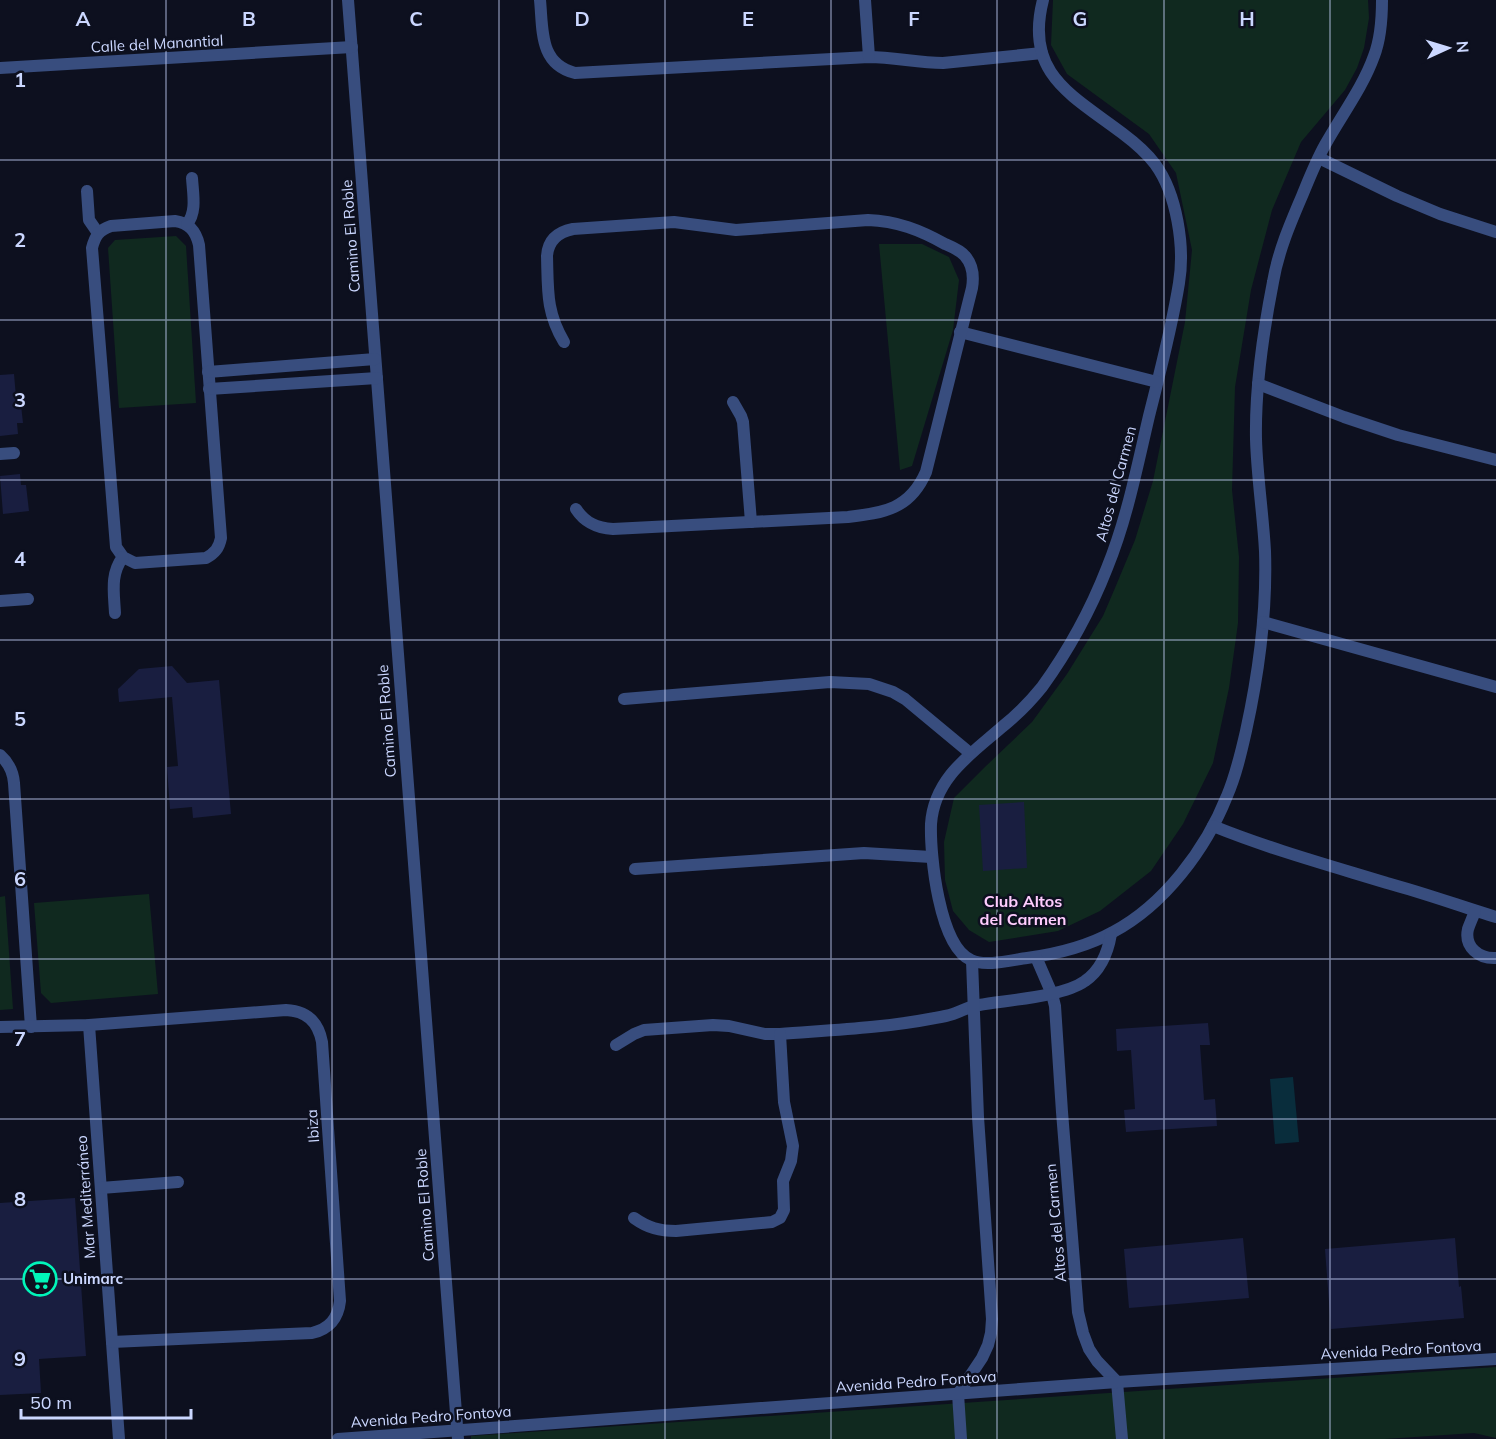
<svg xmlns="http://www.w3.org/2000/svg" width="1496" height="1439" font-family="Mulish,sans-serif">
	<style>
		.green { fill: #10291f }
		.water { fill: #092d3c }
		.building { fill: #191e40 }
		.lines { fill: none; stroke-linecap: round; stroke-linejoin: round }
		.minor { stroke: #384d7e; stroke-width: 12 }
		.tertiary { stroke: #384d7e; stroke-width: 12 }
		.grid { fill: none; stroke: #cbd7ff; stroke-width: 1.5; stroke-opacity: 0.55 }
		.labels { text-anchor: middle; stroke-width: 5; stroke-linejoin: round; paint-order: stroke }
		.street-label { font-size: 15px; fill: #cbd7ff; stroke: #0d101f }
		.poi-label { font-size: 15px; font-weight: bold; fill: #cbd7ff; stroke: #0d101f; text-anchor: start }
		.neighbourhood-label { font-size: 16px; font-weight: bold; fill: #ffcdfe; stroke: #0d101f }
		.grid-label { font-size: 20px; text-anchor: middle; font-weight: bold; fill: #cbd7ff; stroke: #0d101f; stroke-width: 5; stroke-linejoin: round; paint-order: stroke }
	</style>
	<rect width="100%" height="100%" fill="#0d101f"/>
	<!-- green -->
	<g class="green">
		<polygon points="1053,0 1368,0 1369,18 1364,48 1357,68 1345,90 1301,142 1272,210 1251,290 1235,387 1232,490 1239,557 1238,623 1229,688 1213,763 1183,824 1151,871 1100,911 1058,931 989,942 969,930 953,911 945,880 944,842 954,798 986,766 1032,722 1067,674 1103,616 1115,588 1135,540 1153,481 1185,322 1192,250 1176,173 1149,134 1067,74 1051,45"/>
		<polygon points="176,236 186,246 196,403 119,408 108,248 115,240"/>
		<polygon points="879,244 922,244 949,257 959,280 953,330 912,466 900,470"/>
		<polygon points="149,894 158,994 51,1003 41,993 34,903"/>
		<polygon points="5,896 13,1009 0,1010 0,897"/>
		<polygon points="1496,1367 1496,1438 1474,1433 1385,1439 471,1439 471,1436"/>
	</g>
	<!-- water -->
	<polygon class="water" points="1293,1077 1299,1142 1275,1144 1270,1079"/>
	<!-- building -->
	<g class="building">
		<polygon points="14,374 16,397 20,396 23,423 17,423 18,434 0,436 0,375"/>
		<polygon points="20,474 21,485 26,485 29,511 3,514 0,476"/>
		<polygon points="172,666 187,683 219,680 231,814 193,818 192,807 170,809 167,767 178,766 172,697 119,702 118,689 139,669"/>
		<polygon points="1024,802 1027,868 983,871 979,805"/>
		<polygon points="1208,1023 1210,1045 1200,1045 1204,1100 1215,1099 1217,1126 1126,1132 1124,1110 1135,1109 1131,1050 1117,1051 1116,1029"/>
		<polygon points="75,1198 86,1356 39,1359 41,1393 0,1395 0,1203"/>
		<polygon points="1243,1238 1249,1298 1129,1308 1124,1249"/>
		<polygon points="1455,1238 1459,1287 1461,1286 1464,1318 1331,1329 1325,1249"/>
	</g>
	<g class="lines">
		<!-- minor -->
		<g class="minor">
			<polyline points="348,0 458,1439"/>
			<path d="M540 0C543 30 539 64 575 73L869 57C894 57 918 63 943 63L1042 53"/>
			<polyline points="865,0 869,57"/>
			<path d="M1043 0C1024 74 1072 95 1122 133 1134 142 1146 152 1155 164 1177 194 1185 247 1179 283 1172 327 1160 372 1149 416 1137 467 1127 519 1107 568 1091 609 1068 651 1042 687 1030 702 1017 715 1002 727 971 754 934 778 931 824 930 855 939 946 971 960 985 967 1012 960 1027 958 1056 954 1088 946 1113 932 1164 905 1206 849 1227 796 1236 775 1241 753 1246 731 1259 672 1267 611 1265 551 1263 514 1257 476 1256 439 1255 386 1263 333 1273 282 1278 252 1290 224 1302 196 1309 179 1316 161 1325 145 1341 116 1363 87 1374 56 1381 38 1382 19 1382 0"/>
			<polyline points="0,68 352,47"/>
			<polyline points="1319,158 1397,196 1440,214 1496,232"/>
			<polyline points="87,191 89,220 98,233"/>
			<path d="M175 221C189 223 196 231 199 245L221 538C219 548 215 553 206 558L135 563 123 557 116 547 92 248C95 236 99 230 111 226Z"/>
			<path d="M187 224C197 212 193 194 192 178"/>
			<polyline points="960,332 1157,382"/>
			<path d="M564 342C546 312 548 290 547 256 548 240 558 232 573 229L674 222 736 230 868 220C897 221 920 230 945 244 952 247 960 250 965 256 973 265 974 276 972 288L926 472C910 509 884 513 848 517L613 529C597 528 585 523 576 509"/>
			<polyline points="208,372 375,359"/>
			<polyline points="1258,384 1344,417 1398,435 1496,460"/>
			<polyline points="209,389 377,378"/>
			<polyline points="733,402 741,416 743,422 751,522"/>
			<polyline points="0,454 14,453"/>
			<polyline points="0,601 28,599"/>
			<path d="M115 613C114 593 110 574 123 557"/>
			<polyline points="1263,622 1496,687"/>
			<polyline points="624,699 830,682 869,684 893,692 905,699 970,753"/>
			<path d="M0 755C9 763 13 771 14 783L31 1027"/>
			<path d="M1213 826C1270 849 1328 865 1387 883 1424 893 1460 906 1496 917"/>
			<polyline points="635,869 864,853 931,857"/>
			<path d="M1475 911C1473 917 1470 923 1468 929 1464 947 1479 959 1496 958"/>
			<polyline points="1036,957 1052,994 1055,1006 1062,1112 1078,1312 1083,1333 1089,1349 1097,1361 1117,1382 1122,1439"/>
			<polyline points="89,1025 119,1439"/>
			<path d="M0 1027 89 1025 286 1010C306 1011 318 1021 322 1042L340 1301C338 1319 329 1329 312 1333L112 1342"/>
			<path d="M616 1045 634 1034 644 1030 713 1025 729 1026 765 1034H780C832 1030 884 1028 935 1018 941 1017 947 1016 953 1014 962 1011 970 1006 979 1005 1007 1000 1063 997 1085 981 1101 970 1108 952 1111 934"/>
			<polyline points="101,1188 178,1182"/>
			<path d="M634 1218C648 1228 660 1231 676 1231L772 1222 780 1218 784 1210 783 1181 791 1161 793 1146 784 1102 780 1034"/>
			<polyline points="961,1439 958,1394 982,1358 988,1345 991,1333 992,1319 978,1117 972,961"/>
		</g>
		<!-- tertiary -->
		<polyline class="tertiary" points="338,1439 1117,1382 1496,1359"/>
	</g>
	<!-- grid -->
	<path class="grid" d="M166 0V1439M332 0V1439M499 0V1439M665 0V1439M831 0V1439M997 0V1439M1164 0V1439M1330 0V1439M0 160H1496M0 320H1496M0 480H1496M0 640H1496M0 799H1496M0 959H1496M0 1119H1496M0 1279H1496"/>
	<!-- icons -->
	<defs>
		<symbol id="supermarket-ring" viewBox="-11 -11 22 22"><circle r="9.5" fill="#0d101f" stroke="#01f5b9" stroke-width="1.5"/><path d="M-6-5.5h2.5l.6 2H6L4.5 2H-2.5L-4.4-4H-6ZM-1.5 3.2a1.3 1.3 0 1 0 .1 0ZM3 3.2a1.3 1.3 0 1 0 .1 0Z" fill="#01f5b9"/></symbol>
	</defs>
	<g fill-rule="evenodd">
		<use href="#supermarket-ring" x="21" y="1260" width="38" height="38"/>
	</g>
	<g class="labels">
		<!-- street labels -->
		<g class="street-label">
			<text transform="translate(157 44) rotate(-3)" y="5">Calle del Manantial</text>
			<text transform="translate(351 236) rotate(-94)" y="5">Camino El Roble</text>
			<text transform="translate(1116 484) rotate(-75)" y="5">Altos del Carmen</text>
			<text transform="translate(387 721) rotate(-94)" y="5">Camino El Roble</text>
			<text transform="translate(313 1126) rotate(-94)" y="5">Ibiza</text>
			<text transform="translate(86 1197) rotate(-94)" y="5">Mar Mediterráneo</text>
			<text transform="translate(425 1205) rotate(-94)" y="5">Camino El Roble</text>
			<text transform="translate(1056 1223) rotate(-95)" y="5">Altos del Carmen</text>
			<text transform="translate(1401 1350) rotate(-3)" y="5">Avenida Pedro Fontova</text>
			<text transform="translate(916 1382) rotate(-4)" y="5">Avenida Pedro Fontova</text>
			<text transform="translate(431 1417) rotate(-4)" y="5">Avenida Pedro Fontova</text>
		</g>
		<!-- poi labels -->
		<g class="poi-label">
			<text x="63" y="1284">Unimarc</text>
		</g>
		<!-- neighbourhood labels -->
		<g class="neighbourhood-label">
			<text x="1023" y="907">Club Altos<tspan x="1023" dy="18">del Carmen</tspan></text>
		</g>
	</g>
	<g class="grid-label">
		<text x="83" y="26">A</text>
		<text x="249" y="26">B</text>
		<text x="416" y="26">C</text>
		<text x="582" y="26">D</text>
		<text x="748" y="26">E</text>
		<text x="914" y="26">F</text>
		<text x="1080" y="26">G</text>
		<text x="1247" y="26">H</text>
		<text x="20" y="87">1</text>
		<text x="20" y="247">2</text>
		<text x="20" y="407">3</text>
		<text x="20" y="566">4</text>
		<text x="20" y="726">5</text>
		<text x="20" y="886">6</text>
		<text x="20" y="1046">7</text>
		<text x="20" y="1206">8</text>
		<text x="20" y="1366">9</text>
	</g>
	<!-- north arrow -->
	<g transform="translate(1448 48) rotate(86)" stroke="#0d101f" stroke-width="4.5" paint-order="stroke">
	<path d="M0-4.5L10 22L0 15L-10 22Z" fill="#cbd7ff"/>
	<text y="-9" font-size="16" font-weight="bold" text-anchor="middle" fill="#cbd7ff">N</text>
	</g>
	<!-- scale -->
	<path d="M21 1409v9h170v-9" fill="none" stroke="#cbd7ff" stroke-width="3"/>
	<text x="30" y="1409" font-size="18" fill="#cbd7ff" stroke="#0d101f" stroke-width="4.5" paint-order="stroke">50 m</text>
</svg>
